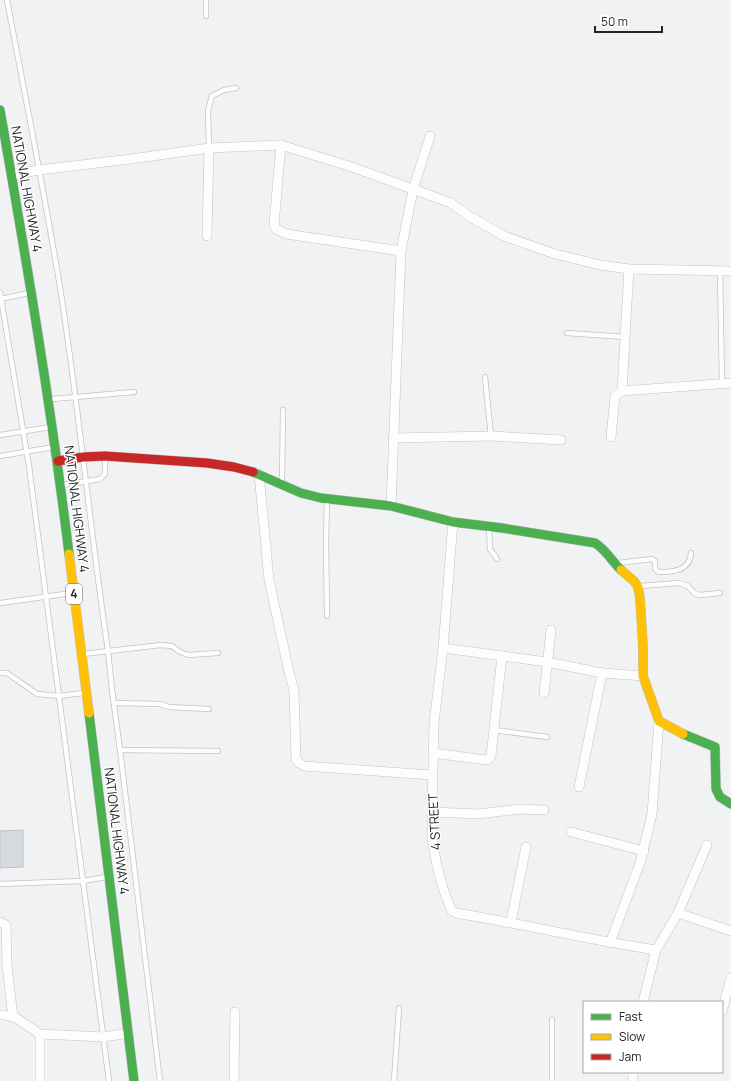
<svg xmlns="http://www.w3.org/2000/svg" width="731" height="1081" font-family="Manrope,sans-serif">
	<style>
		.building { fill: #d6d9df; stroke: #bfc0c2 }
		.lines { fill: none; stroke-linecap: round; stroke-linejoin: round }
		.lane-casing { stroke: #c3c4c6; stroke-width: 6 }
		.street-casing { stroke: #c3c4c6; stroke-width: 10 }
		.fast-casing { stroke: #c3c4c6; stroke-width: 10 }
		.slow-casing { stroke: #c3c4c6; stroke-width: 10 }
		.jam-casing { stroke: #c3c4c6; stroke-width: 10 }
		.lane { stroke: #fdfdfd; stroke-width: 4.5 }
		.street { stroke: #fdfdfd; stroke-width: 9 }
		.fast { stroke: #4caf50; stroke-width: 9 }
		.slow { stroke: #ffc107; stroke-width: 9 }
		.jam { stroke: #c62828; stroke-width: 9 }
		.labels { text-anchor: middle; stroke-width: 3; stroke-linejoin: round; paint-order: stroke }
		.shield { fill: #fff; stroke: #666668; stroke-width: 1 }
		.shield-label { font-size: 12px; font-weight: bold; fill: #242527 }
		.street-label { font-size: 13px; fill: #242527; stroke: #fff }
	</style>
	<rect width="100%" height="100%" fill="#f0f2f4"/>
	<!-- building -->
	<polygon class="building" points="23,830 23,867 0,868 0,831"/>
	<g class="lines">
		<defs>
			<g id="lane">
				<path d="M7 0C25 95 44 191 60 287 79 408 90 530 108 651L112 690 120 750 160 1081"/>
				<polyline points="206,16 206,0"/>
				<polyline points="209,148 208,110 212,96 224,90 236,88"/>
				<polyline points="720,271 722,383"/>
				<polyline points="0,292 29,466 109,1081"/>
				<polyline points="0,299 29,293"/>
				<polyline points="567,333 625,337"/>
				<polyline points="485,377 491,436"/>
				<polyline points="52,399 134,392"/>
				<polyline points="0,435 51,427"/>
				<polyline points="0,456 54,447"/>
				<polyline points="282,483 283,410"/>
				<polyline points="63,485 100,479 105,474 105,458"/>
				<polyline points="489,528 490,549 497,559"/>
				<path d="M618 563 652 559 655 561V569L658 572C673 572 690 571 691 553"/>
				<polyline points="640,586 679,583 688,586 694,593 700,595 720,593"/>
				<polyline points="0,603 72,593"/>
				<polyline points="327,616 326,542 327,500"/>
				<polyline points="83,654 161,645 172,646 180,652 188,655 218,653"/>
				<polyline points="0,673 7,673 37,694 59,696 83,693"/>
				<polyline points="114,703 160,704 169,707 209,709"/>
				<polyline points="494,730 547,737"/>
				<polyline points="120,750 218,751"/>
				<polyline points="0,884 83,881 106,877"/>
				<polyline points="394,1081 399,1008"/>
				<polyline points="552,1081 552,1020"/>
			</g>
			<g id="street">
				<polyline points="281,145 274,224 276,229 286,234 401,251"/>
				<polyline points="12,175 39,170 131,159 209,148 281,145 352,167 451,203 469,216 504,236 555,254 600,265 629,269 731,271"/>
				<polyline points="207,236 209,148"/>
				<polyline points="622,391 731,383"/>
				<polyline points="611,437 615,396 622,391 629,269"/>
				<polyline points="393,438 491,436 561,440"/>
				<polyline points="259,474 269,580 289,672 294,690 296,759 299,763 304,766 432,775"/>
				<polyline points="391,506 401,251 413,190 430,136"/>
				<path d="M453 522 443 648 434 723 432 812V839L437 866 443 888 450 907 452 911 456 913C523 924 589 940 656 950"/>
				<polyline points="443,648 547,662 602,673 643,676"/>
				<polyline points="544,693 551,630"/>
				<polyline points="433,753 486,760 489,759 491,756 502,656"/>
				<polyline points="579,787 602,673"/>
				<polyline points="432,812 479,814 520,809 544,810"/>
				<polyline points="571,832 644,851"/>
				<polyline points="678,913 731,931"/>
				<polyline points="0,922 6,925 7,966 13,1017"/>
				<polyline points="511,922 526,847"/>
				<polyline points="610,943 640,863 652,814 659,721"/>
				<polyline points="643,1002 656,950 678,913 707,845"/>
				<polyline points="722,1011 731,978"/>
				<polyline points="0,1015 5,1015 16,1018 40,1034 104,1037 129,1033"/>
				<polyline points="40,1034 40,1081"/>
				<polyline points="234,1081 235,1012"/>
				<polyline points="633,1081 633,1072"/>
			</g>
			<g id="fast">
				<path d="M0 110C26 258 51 405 69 554"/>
				<path d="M253 472 301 493 321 498 391 506 453 522 502 528 595 543C606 550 612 561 621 570"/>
				<polyline points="89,713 134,1081"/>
				<polyline points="683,734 715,747 716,789 720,797 731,804"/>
			</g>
			<g id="slow">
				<polyline points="69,554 89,713"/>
				<polyline points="621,570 634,581 638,587 640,598 643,647 643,676 659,721 683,734"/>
			</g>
			<polyline id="jam" points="58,461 83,457 105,456 207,463 234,467 253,472"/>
		</defs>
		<!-- lane casing -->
		<use href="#lane" class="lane-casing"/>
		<!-- street casing -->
		<use href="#street" class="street-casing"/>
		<!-- fast casing -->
		<use href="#fast" class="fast-casing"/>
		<!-- slow casing -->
		<use href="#slow" class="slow-casing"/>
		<!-- jam casing -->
		<use href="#jam" class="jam-casing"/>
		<!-- lane -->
		<use href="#lane" class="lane"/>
		<!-- street -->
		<use href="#street" class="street"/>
		<!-- fast -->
		<use href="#fast" class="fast"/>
		<!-- slow -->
		<use href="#slow" class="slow"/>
		<!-- jam -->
		<use href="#jam" class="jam"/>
	</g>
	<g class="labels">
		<!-- shield labels -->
		<rect class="shield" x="66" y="584" width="16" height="20" rx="3"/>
		<g class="shield-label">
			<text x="74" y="598">4</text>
		</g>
		<!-- street labels -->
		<g class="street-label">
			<text transform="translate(27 189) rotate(80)" y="5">NATIONAL HIGHWAY 4</text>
			<text transform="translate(77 509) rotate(83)" y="5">NATIONAL HIGHWAY 4</text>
			<text transform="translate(434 822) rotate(-93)" y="5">4 STREET</text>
			<text transform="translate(117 831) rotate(83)" y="5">NATIONAL HIGHWAY 4</text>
		</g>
	</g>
	<!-- legend -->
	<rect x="583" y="1001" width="140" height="72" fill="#ffffff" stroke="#a7a8a9"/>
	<rect x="591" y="1014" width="20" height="6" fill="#4caf50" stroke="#a7a8a9"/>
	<text x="619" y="1021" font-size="12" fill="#242527">Fast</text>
	<rect x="591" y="1034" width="20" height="6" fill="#ffc107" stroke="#a7a8a9"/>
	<text x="619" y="1041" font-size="12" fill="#242527">Slow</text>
	<rect x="591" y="1054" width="20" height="6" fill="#c62828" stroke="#a7a8a9"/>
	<text x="619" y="1061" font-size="12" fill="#242527">Jam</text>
	<!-- scale -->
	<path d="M595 26v6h67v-6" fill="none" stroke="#242527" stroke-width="2"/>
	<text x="601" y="26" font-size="12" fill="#242527" stroke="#ffffff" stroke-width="3" paint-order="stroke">50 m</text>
</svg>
